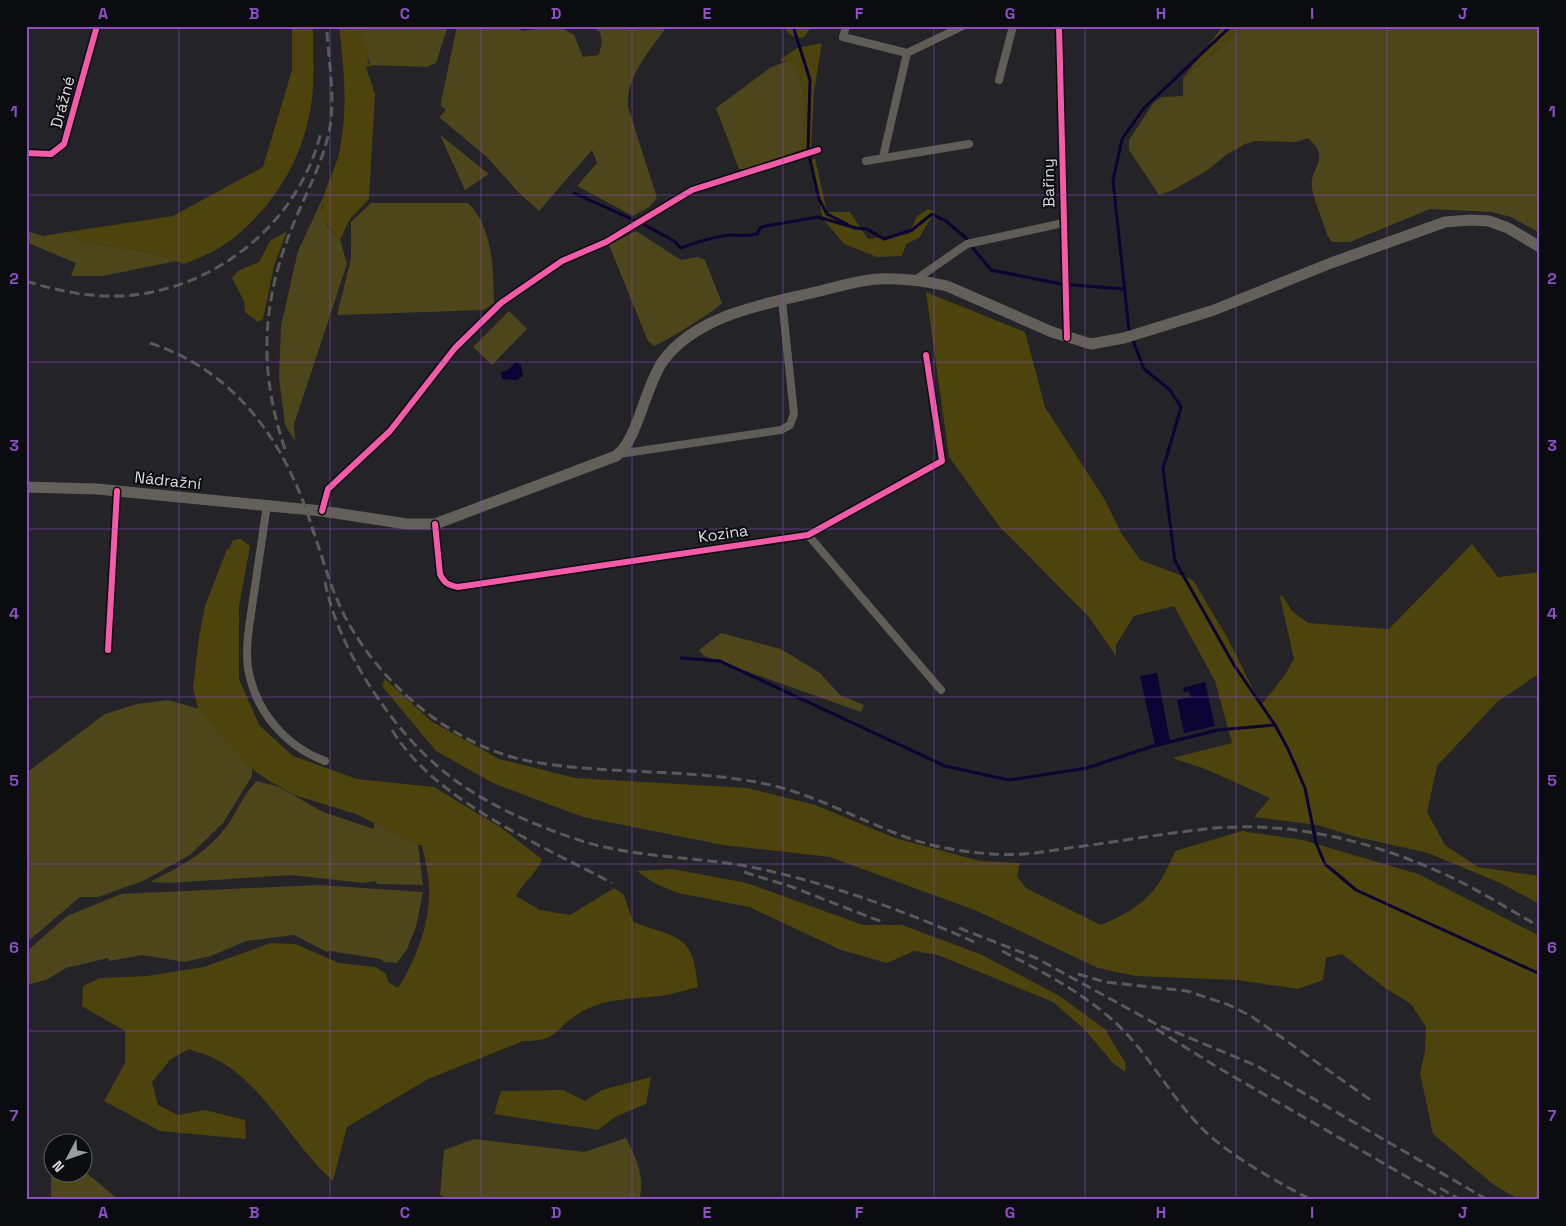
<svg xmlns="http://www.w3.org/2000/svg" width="1566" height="1226" font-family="'Space Grotesk',sans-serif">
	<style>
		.green { fill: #4e461b }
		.forest { fill: #4d430c }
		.water { fill: #0a0333 }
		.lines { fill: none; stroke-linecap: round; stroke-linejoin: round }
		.stream { stroke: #0a0333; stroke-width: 3 }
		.minor { stroke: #5f5e56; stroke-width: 8 }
		.secondary { stroke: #626058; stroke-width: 11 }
		.rail { stroke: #5a5958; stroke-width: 3; stroke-dasharray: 10 5; stroke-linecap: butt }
		.cycleway-casing { stroke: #0b0c0f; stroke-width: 9 }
		.cycleway { stroke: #f35aa7; stroke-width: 6 }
		.grid { fill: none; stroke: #8e4fc6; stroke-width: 1; stroke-opacity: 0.55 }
		.labels { text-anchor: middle; stroke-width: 4; stroke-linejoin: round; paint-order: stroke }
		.street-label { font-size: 16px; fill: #dbdce1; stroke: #0b0c0f }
		.neatline { fill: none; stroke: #8e4fc6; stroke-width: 2 }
		.grid-label { font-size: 16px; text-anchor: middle; font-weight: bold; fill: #8e4fc6 }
	</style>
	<rect width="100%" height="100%" fill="#232328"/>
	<!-- green -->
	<g class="green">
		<polygon points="360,26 448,26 436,63 427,67 370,65"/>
		<path d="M457 26H514L523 31 535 29 536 26H559L574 35 583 57 599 55 602 42 600 32 590 26H667C651 49 625 78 628 107L657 198 649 207 633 216 577 186 597 163 592 150 539 211 518 192 487 157 439 117 446 110 441 106V102Z"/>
		<path d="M1243 26H1540V233L1511 217 1492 212 1430 209 1350 242H1332L1328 237C1323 221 1315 204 1312 188 1308 169 1333 159 1308 138L1296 142 1255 141 1245 144 1227 154 1208 170 1171 191 1159 195 1129 150V140L1154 102 1162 97 1183 96V78L1223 46Z"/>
		<path d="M789 60C811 77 803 125 802 150L746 169H739L716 108 770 68Z"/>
		<polygon points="440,135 489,174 465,190"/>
		<polygon points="328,187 321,209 327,226 340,240 347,264 294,424 295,441 285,425 279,377 281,326 298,251"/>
		<path d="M371 203H468C494 229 493 271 494 303L484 310 337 315 351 259V222Z"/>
		<polygon points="26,231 43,236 67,232 82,242 150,252 176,261 103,276 71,276 76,263 26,242"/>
		<path d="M636 231 681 260 698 257 705 260 722 303C718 309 662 344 654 346L648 341 609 245Z"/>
		<polygon points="509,311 527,329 492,365 473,347"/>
		<polygon points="721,633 781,649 820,673 840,695 864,705 861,712 704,656 699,650"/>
		<polygon points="168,700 199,709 252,769 252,776 223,823 190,855 143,881 98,897 80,897 26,943 26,773 105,714 137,704"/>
		<path d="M257 781 279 787 323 812 374 829V823L418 845 423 885 377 884 376 881 363 883 291 875 169 883 150 882C180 867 209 852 229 823 238 809 245 792 257 781Z"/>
		<polygon points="319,885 423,892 416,927 407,949 397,963 384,962 381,959 330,951 327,952 294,935 246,941 211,956 184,962 143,955 109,961 108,958 66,968 46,980 26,985 26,952 67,916 121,894"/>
		<path d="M626 1138C636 1158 646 1178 639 1200H449L440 1195 444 1150 474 1139 584 1152Z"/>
		<polygon points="51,1144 52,1174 82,1174 83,1170 119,1200 51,1200"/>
	</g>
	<!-- forest -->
	<g class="forest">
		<path d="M292 26H313C313 46 314 67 313 87 309 149 278 205 228 242 215 252 199 258 184 264L150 252 82 242 67 232 173 216 263 167 292 70Z"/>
		<path d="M339 26H360L367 48 368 63 372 66 366 67 375 94 369 199 350 219 340 240C332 231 321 221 322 208 323 187 337 168 340 149 348 108 344 68 339 26Z"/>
		<path d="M783 26H812L804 37C793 39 789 35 783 26Z"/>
		<polygon points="1223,26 1243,26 1223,46 1183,78"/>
		<path d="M822 43 814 91 811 148 802 150C803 125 811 77 789 60L781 62 780 60 797 48Z"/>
		<polygon points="815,158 827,212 850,212 868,239 909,234 917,216 928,209 935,211 919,238 906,244 902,256 877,257 844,244 823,219 811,160"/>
		<polygon points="287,231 274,266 263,319 258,322 245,312 244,301 232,278 238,271 259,262 270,241"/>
		<polygon points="926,292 1025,332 1045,407 1105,500 1121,533 1140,560 1193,580 1227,637 1261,705 1285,675 1294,659 1280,597 1282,595 1292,611 1308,623 1389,629 1472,544 1498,577 1540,572 1540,673 1497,702 1437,766 1427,812 1445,845 1478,867 1540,876 1540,904 1500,883 1428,853 1357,837 1317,825 1254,817 1270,798 1203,768 1172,758 1232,743 1215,681 1174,606 1134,616 1116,645 1116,656 1089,617 999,526 949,457"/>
		<path d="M237 539H241L250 546 239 606V679L259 725 293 756 357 779 434 787 500 827 542 859C538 872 523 883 516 896L540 910 570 915 614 888 624 895 633 922C679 939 693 933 698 987 685 990 673 994 660 996 632 999 603 998 578 1014 553 1030 559 1041 523 1041L428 1079 347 1127 333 1181C294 1147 266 1088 221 1062 212 1056 199 1053 189 1049L170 1060 152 1082 158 1105 178 1115 205 1110 245 1120 246 1139 160 1131 104 1101 125 1063V1031L82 1006 83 986 100 978 147 976 204 967 271 943 295 944 339 963 375 967 386 974 388 982 398 988C415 962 429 926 429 894 430 878 425 861 422 845H418L356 814 294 795 268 780 252 769 198 709 193 688 199 637 205 606 227 549 230 548 232 541Z"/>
		<path d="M385 679 431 721 499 759 575 778 747 788 815 805 895 838 980 861 1020 863 1017 876 1026 888 1101 925C1144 906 1157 894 1175 851L1242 831 1303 840 1418 874 1540 936V1200H1520L1494 1185 1433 1134 1420 1073 1425 1051 1426 1027 1411 1004 1385 988 1342 954 1326 958 1323 980 1298 989 1237 980 1135 976 1098 968 977 911 830 857 723 845 583 817 493 783 436 751 382 686Z"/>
		<polygon points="673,869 747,883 863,925 902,925 982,955 1058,995 1105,1029 1126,1064 1125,1072 1112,1062 1085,1030 1053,1002 938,955 914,951 887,963 841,950 749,907 678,893 654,883 637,871"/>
		<polygon points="651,1077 646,1104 615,1117 598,1130 494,1114 501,1091 563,1090 585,1101 602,1090"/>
	</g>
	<!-- water -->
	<g class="water">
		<polygon points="516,362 521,365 523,376 516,380 502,379 501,372 508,370"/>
		<polygon points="1157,673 1170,741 1155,744 1140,676"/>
		<polygon points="1205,682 1215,726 1184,733 1177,700 1191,697 1189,691 1184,692 1183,688"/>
	</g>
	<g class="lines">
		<!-- stream -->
		<g class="stream">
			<polyline points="793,26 810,80 808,150"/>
			<polyline points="1231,26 1144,108 1122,139 1113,181 1129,330 1144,369 1170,390 1181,407 1163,469 1175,561 1234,665 1275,725 1288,749 1305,788 1316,843 1325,864 1356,890 1540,974"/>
			<polyline points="809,155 819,199 827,214 847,224"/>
			<polyline points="574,193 636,221"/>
			<path d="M643 224 674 241 681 248C691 244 722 234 733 235 741 236 747 236 757 234L761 227 818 217 856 228"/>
			<polyline points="855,228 867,229 884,239 912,230 932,214 946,221 967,239"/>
			<polyline points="972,247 991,270 1061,284 1124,289"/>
			<polyline points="681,658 720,661 945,766 1009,780 1087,768 1150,747 1218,730 1275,725"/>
		</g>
		<!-- minor -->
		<g class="minor">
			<polyline points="846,26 843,37 907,53 963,26"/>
			<polyline points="1059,26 1067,338"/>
			<polyline points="999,80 1013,26"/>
			<polyline points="26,153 51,154 64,144 97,26"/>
			<polyline points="883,157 907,53"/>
			<polyline points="866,161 969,144"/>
			<polyline points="915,280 967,244 1063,223"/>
			<polyline points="619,454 781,430 790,425 794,414 782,300"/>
			<path d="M267 505C262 537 258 568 253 600 250 622 245 646 248 668 255 711 285 746 325 761"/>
			<polyline points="322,511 328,489 390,431 455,348 501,303 562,261 606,242 692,190 818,150"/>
			<path d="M435 524 440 574C444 583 448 585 458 587L808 535 942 461 926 355"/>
			<polyline points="808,535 941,690"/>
			<polyline points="108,650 117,491"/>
		</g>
		<!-- secondary -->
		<path class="secondary" d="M26 487 97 489 322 511 407 524H435L616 456C638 440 645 386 663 361 697 315 764 304 816 292 837 287 858 280 879 279 903 278 925 281 947 286L1052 332 1091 344 1124 338 1214 310 1331 263 1445 222 1471 220 1489 221 1508 228 1540 247"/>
		<!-- rail -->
		<g class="rail">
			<path d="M26 281C57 291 88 297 120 296 213 292 299 224 321 132"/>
			<path d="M150 343C239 372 289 448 314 534"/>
			<path d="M285 449C259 373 261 305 291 230 304 196 323 164 330 127 335 95 329 64 327 32"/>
			<path d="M312 527C323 559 332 594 349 624 387 691 461 752 540 763 618 775 698 768 775 786 818 797 856 818 898 834 927 846 961 852 993 854 1018 856 1044 852 1069 848 1115 842 1160 834 1206 829 1293 819 1384 844 1461 882 1488 896 1514 912 1540 927"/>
			<path d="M325 582C333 621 350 655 371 688 415 755 459 792 533 823 558 833 583 843 609 848 656 858 704 858 751 867 829 883 905 911 977 943"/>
			<path d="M392 730C435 801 541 845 612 883"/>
			<polyline points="744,872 792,887 885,923"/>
			<polyline points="959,928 1036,958 1156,1024 1257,1066 1488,1200"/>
			<path d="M1002 951C1045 973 1090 996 1125 1032 1155 1064 1176 1105 1209 1135 1240 1162 1275 1180 1311 1200"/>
			<polyline points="1078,974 1105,982 1187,991 1229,1005 1251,1016 1372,1101"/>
			<polyline points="1156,1029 1217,1067 1447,1200"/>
			<polyline points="1440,1188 1461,1200"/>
		</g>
		<defs>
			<g id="cycleway">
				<polyline points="1059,26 1067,338"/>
				<polyline points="26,153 51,154 64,144 97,26"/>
				<polyline points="322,511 328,489 390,431 455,348 501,303 562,261 606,242 692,190 818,150"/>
				<path d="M435 524 440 574C444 583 448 585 458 587L808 535 942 461 926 355"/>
				<polyline points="108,650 117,491"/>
			</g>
		</defs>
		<!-- cycleway casing -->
		<use href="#cycleway" class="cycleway-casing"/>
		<!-- cycleway -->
		<use href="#cycleway" class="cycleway"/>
	</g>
	<!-- grid -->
	<path class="grid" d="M179 26V1200M330 26V1200M481 26V1200M632 26V1200M783 26V1200M934 26V1200M1085 26V1200M1236 26V1200M1387 26V1200M26 195H1540M26 362H1540M26 529H1540M26 697H1540M26 864H1540M26 1031H1540"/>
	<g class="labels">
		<!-- street labels -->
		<g class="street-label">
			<text transform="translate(62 102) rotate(-75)" y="6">Drážné</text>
			<text transform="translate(1048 183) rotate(-91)" y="6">Bařiny</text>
			<text transform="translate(168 480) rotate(6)" y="6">Nádražní</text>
			<text transform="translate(723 533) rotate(-8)" y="6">Kozina</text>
		</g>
	</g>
	<!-- border -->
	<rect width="1566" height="1226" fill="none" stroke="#0b0c0f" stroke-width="55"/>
	<!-- north arrow -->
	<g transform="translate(68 1158) rotate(229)"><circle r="24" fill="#0b0c0f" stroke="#5e5f63"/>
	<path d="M0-4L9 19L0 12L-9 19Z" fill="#9b9ba0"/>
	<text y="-8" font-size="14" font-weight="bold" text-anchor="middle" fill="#dbdce1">N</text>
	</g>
	<rect x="28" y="28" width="1510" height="1170" class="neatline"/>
	<g class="grid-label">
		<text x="103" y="19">A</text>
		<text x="254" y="19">B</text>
		<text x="405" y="19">C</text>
		<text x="556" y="19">D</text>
		<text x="707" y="19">E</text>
		<text x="859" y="19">F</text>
		<text x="1010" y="19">G</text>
		<text x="1161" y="19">H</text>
		<text x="1312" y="19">I</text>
		<text x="1463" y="19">J</text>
		<text x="14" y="117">1</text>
		<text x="1552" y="117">1</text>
		<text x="14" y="284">2</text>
		<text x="1552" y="284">2</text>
		<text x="14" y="451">3</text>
		<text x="1552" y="451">3</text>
		<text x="14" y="619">4</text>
		<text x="1552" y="619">4</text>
		<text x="14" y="786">5</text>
		<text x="1552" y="786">5</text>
		<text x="14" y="953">6</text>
		<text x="1552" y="953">6</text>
		<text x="14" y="1121">7</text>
		<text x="1552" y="1121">7</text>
		<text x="103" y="1218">A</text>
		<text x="254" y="1218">B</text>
		<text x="405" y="1218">C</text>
		<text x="556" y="1218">D</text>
		<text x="707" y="1218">E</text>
		<text x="859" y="1218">F</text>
		<text x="1010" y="1218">G</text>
		<text x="1161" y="1218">H</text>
		<text x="1312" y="1218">I</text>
		<text x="1463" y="1218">J</text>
	</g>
</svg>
